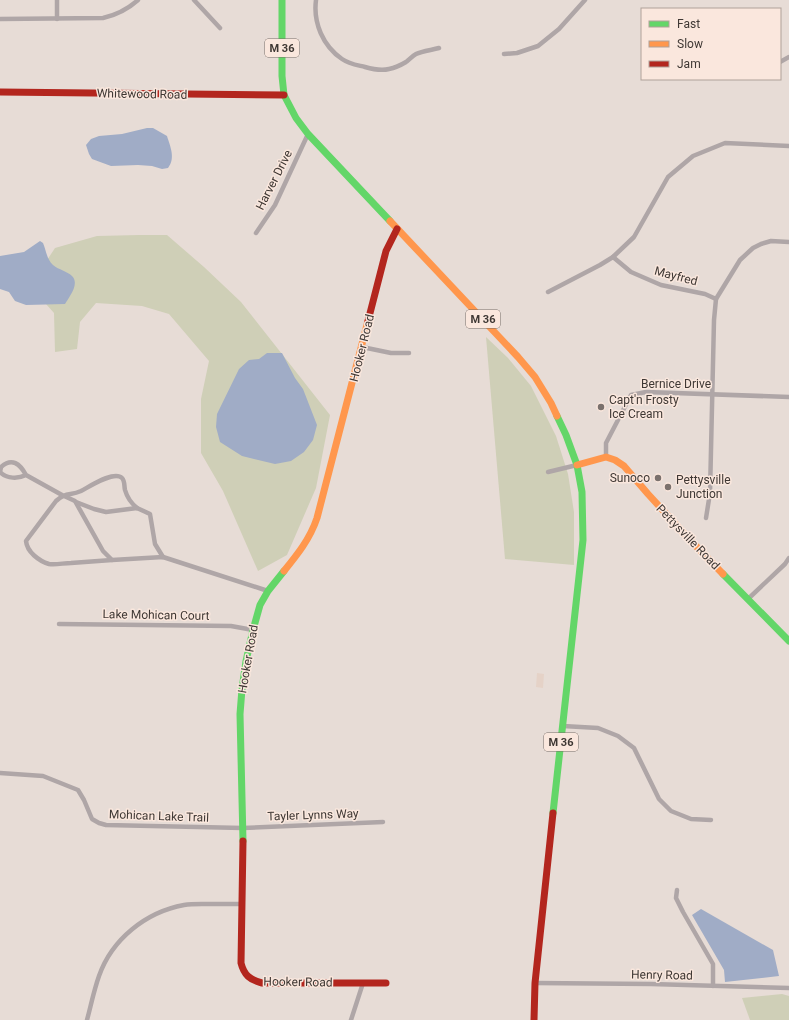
<svg xmlns="http://www.w3.org/2000/svg" width="789" height="1020" font-family="Roboto,sans-serif">
	<style>
		.built { fill: #e5d2c7 }
		.green { fill: #cfcfb7 }
		.water { fill: #a0acc6 }
		.lines { fill: none; stroke-linecap: round; stroke-linejoin: round }
		.street { stroke: #afa6a7; stroke-width: 4.5 }
		.fast { stroke: #63d668; stroke-width: 7 }
		.slow { stroke: #ff974d; stroke-width: 7 }
		.jam { stroke: #b3261e; stroke-width: 7 }
		.poi-dot { fill: #7a716d; stroke: #fae7dd; stroke-width: 1.5 }
		.labels { text-anchor: middle; stroke-width: 3; stroke-linejoin: round; paint-order: stroke }
		.shield { fill: #fae7dd; stroke: #776c67; stroke-width: 1 }
		.shield-label { font-size: 11px; font-weight: bold; fill: #3f3834 }
		.street-label { font-size: 12px; fill: #3f3834; stroke: #fae7dd }
		.poi-label { font-size: 12px; fill: #3f3834; stroke: #fae7dd; text-anchor: start }
	</style>
	<rect width="100%" height="100%" fill="#e7dcd6"/>
	<!-- built -->
	<polygon class="built" points="537,673 544,674 543,688 536,687"/>
	<!-- green -->
	<g class="green">
		<polygon points="139,235 167,235 204,267 241,302 330,415 316,488 287,555 258,571 223,491 201,453 201,399 209,361 169,314 142,306 96,303 80,322 77,349 55,352 54,313 30,286 55,248 97,236"/>
		<polygon points="486,337 508,358 531,386 556,436 568,474 574,512 574,565 505,559"/>
		<polygon points="782,994 789,996 789,1020 750,1020 742,998"/>
	</g>
	<!-- water -->
	<g class="water">
		<path d="M147 128H153L167 136C170 146 176 158 168 168L162 169 152 166 138 165 111 166 92 159 89 154 86 145 91 139 99 136 122 134Z"/>
		<path d="M40 241 43 243C46 250 47 260 53 265 59 270 67 271 72 276 80 284 69 297 65 304L26 305 15 301 9 292 0 289V256L24 252Z"/>
		<polygon points="267,353 282,353 295,378 303,389 317,425 313,440 304,452 291,461 275,464 242,456 220,442 216,427 217,414 239,369 249,360 259,359"/>
		<polygon points="701,909 773,950 779,976 725,982 724,970 692,915"/>
	</g>
	<g class="lines">
		<!-- street -->
		<g class="street">
			<polyline points="57,0 57,19"/>
			<polyline points="194,0 220,28"/>
			<path d="M316 0C313 23 323 46 342 59 349 64 357 65 365 67 372 69 381 71 389 69 394 68 401 65 406 62 409 60 412 56 416 54 422 51 432 50 439 48"/>
			<path d="M0 19 103 18C116 15 128 9 138 0"/>
			<polyline points="504,54 517,53 538,46 559,29 585,0"/>
			<polyline points="780,62 789,57"/>
			<polyline points="256,233 275,205 308,134"/>
			<polyline points="613,257 631,272 661,285 705,294 716,299"/>
			<polyline points="548,292 600,265 613,257 634,237 668,177 693,156 725,143 789,146"/>
			<polyline points="362,347 391,353 409,353"/>
			<polyline points="606,457 606,443 631,395 646,392 789,397"/>
			<polyline points="548,472 577,465"/>
			<path d="M26 475C20 464 12 457 1 467L0 472C7 479 18 479 26 475L62 495 75 501 103 551 112 560 163 557 268 591"/>
			<polyline points="76,502 94,509 106,512 137,508 150,514 155,544 163,557"/>
			<polyline points="706,518 710,493 714,320 716,299 740,260 753,248 761,244 771,241 789,242"/>
			<path d="M112 560C98 561 85 562 71 563 64 563 56 565 49 564 39 561 27 552 26 541L56 501C66 492 70 496 81 491 89 487 114 470 122 478 125 481 124 486 125 490 127 497 131 503 137 508"/>
			<polyline points="748,599 785,564 789,558"/>
			<polyline points="59,624 231,626 253,630"/>
			<polyline points="563,726 598,728 618,736 634,748 659,799 671,811 691,819 711,820"/>
			<polyline points="0,773 43,776 78,790 84,800 92,819 99,823 106,825 243,828 383,822"/>
			<polyline points="677,890 676,898 683,912 713,964 713,986"/>
			<polyline points="535,983 651,984 789,988"/>
			<path d="M87 1020C91 1005 94 990 99 976 112 939 146 912 184 905 190 904 196 904 202 904 215 904 228 904 242 904"/>
			<polyline points="351,1020 363,983"/>
		</g>
		<!-- fast -->
		<g class="fast">
			<polyline points="282,0 282,76 284,95 296,118 308,134 390,221"/>
			<polyline points="723,574 789,641"/>
			<polyline points="553,813 583,540 582,492 577,465 566,435 557,416"/>
			<polyline points="243,841 240,714 242,689 246,661 253,630 260,605 268,591 284,571"/>
		</g>
		<!-- slow -->
		<g class="slow">
			<polyline points="390,221 518,357 535,377 551,403 557,416"/>
			<polyline points="577,465 606,457 615,460 624,466 648,494 691,541 723,574"/>
			<path d="M284 571C297 555 310 539 317 518L368 321"/>
		</g>
		<!-- jam -->
		<g class="jam">
			<polyline points="0,92 284,95"/>
			<polyline points="368,321 386,251 397,229"/>
			<path d="M243 841 241 963C244 975 250 980 262 983H386"/>
			<polyline points="534,1020 535,983 553,813"/>
		</g>
	</g>
	<!-- markers -->
	<g class="poi-dot">
		<circle cx="601" cy="407" r="4"/>
		<circle cx="658" cy="478" r="4"/>
		<circle cx="668" cy="487" r="4"/>
	</g>
	<g class="labels">
		<!-- shield labels -->
		<g class="shield">
			<rect x="265" y="39" width="34" height="18" rx="3"/>
			<rect x="466" y="310" width="34" height="18" rx="3"/>
			<rect x="544" y="733" width="34" height="18" rx="3"/>
		</g>
		<g class="shield-label">
			<text x="282" y="52">M 36</text>
			<text x="483" y="323">M 36</text>
			<text x="561" y="746">M 36</text>
		</g>
		<!-- street labels -->
		<g class="street-label">
			<text transform="translate(142 94) rotate(1)" y="4">Whitewood Road</text>
			<text transform="translate(274 180) rotate(-63)" y="4">Harver Drive</text>
			<text transform="translate(676 276) rotate(15)" y="4">Mayfred</text>
			<text transform="translate(362 348) rotate(-76)" y="4">Hooker Road</text>
			<text x="676" y="388">Bernice Drive</text>
			<text transform="translate(688 537) rotate(46)" y="4">Pettysville Road</text>
			<text transform="translate(156 615) rotate(1)" y="4">Lake Mohican Court</text>
			<text transform="translate(248 659) rotate(-80)" y="4">Hooker Road</text>
			<text transform="translate(313 815) rotate(-2)" y="4">Tayler Lynns Way</text>
			<text transform="translate(159 816) rotate(2)" y="4">Mohican Lake Trail</text>
			<text transform="translate(662 975) rotate(1)" y="4">Henry Road</text>
			<text transform="translate(298 982) rotate(1)" y="4">Hooker Road</text>
		</g>
		<!-- poi labels -->
		<g class="poi-label">
			<text x="609" y="404">Capt'n Frosty<tspan x="609" dy="14">Ice Cream</tspan></text>
			<text x="650" y="482" text-anchor="end">Sunoco</text>
			<text x="676" y="484">Pettysville<tspan x="676" dy="14">Junction</tspan></text>
		</g>
	</g>
	<!-- legend -->
	<rect x="641" y="8" width="140" height="72" fill="#fae7dd" stroke="#afa199"/>
	<rect x="649" y="21" width="20" height="6" fill="#63d668" stroke="#afa199"/>
	<text x="677" y="28" font-size="12" fill="#3f3834">Fast</text>
	<rect x="649" y="41" width="20" height="6" fill="#ff974d" stroke="#afa199"/>
	<text x="677" y="48" font-size="12" fill="#3f3834">Slow</text>
	<rect x="649" y="61" width="20" height="6" fill="#b3261e" stroke="#afa199"/>
	<text x="677" y="68" font-size="12" fill="#3f3834">Jam</text>
</svg>
